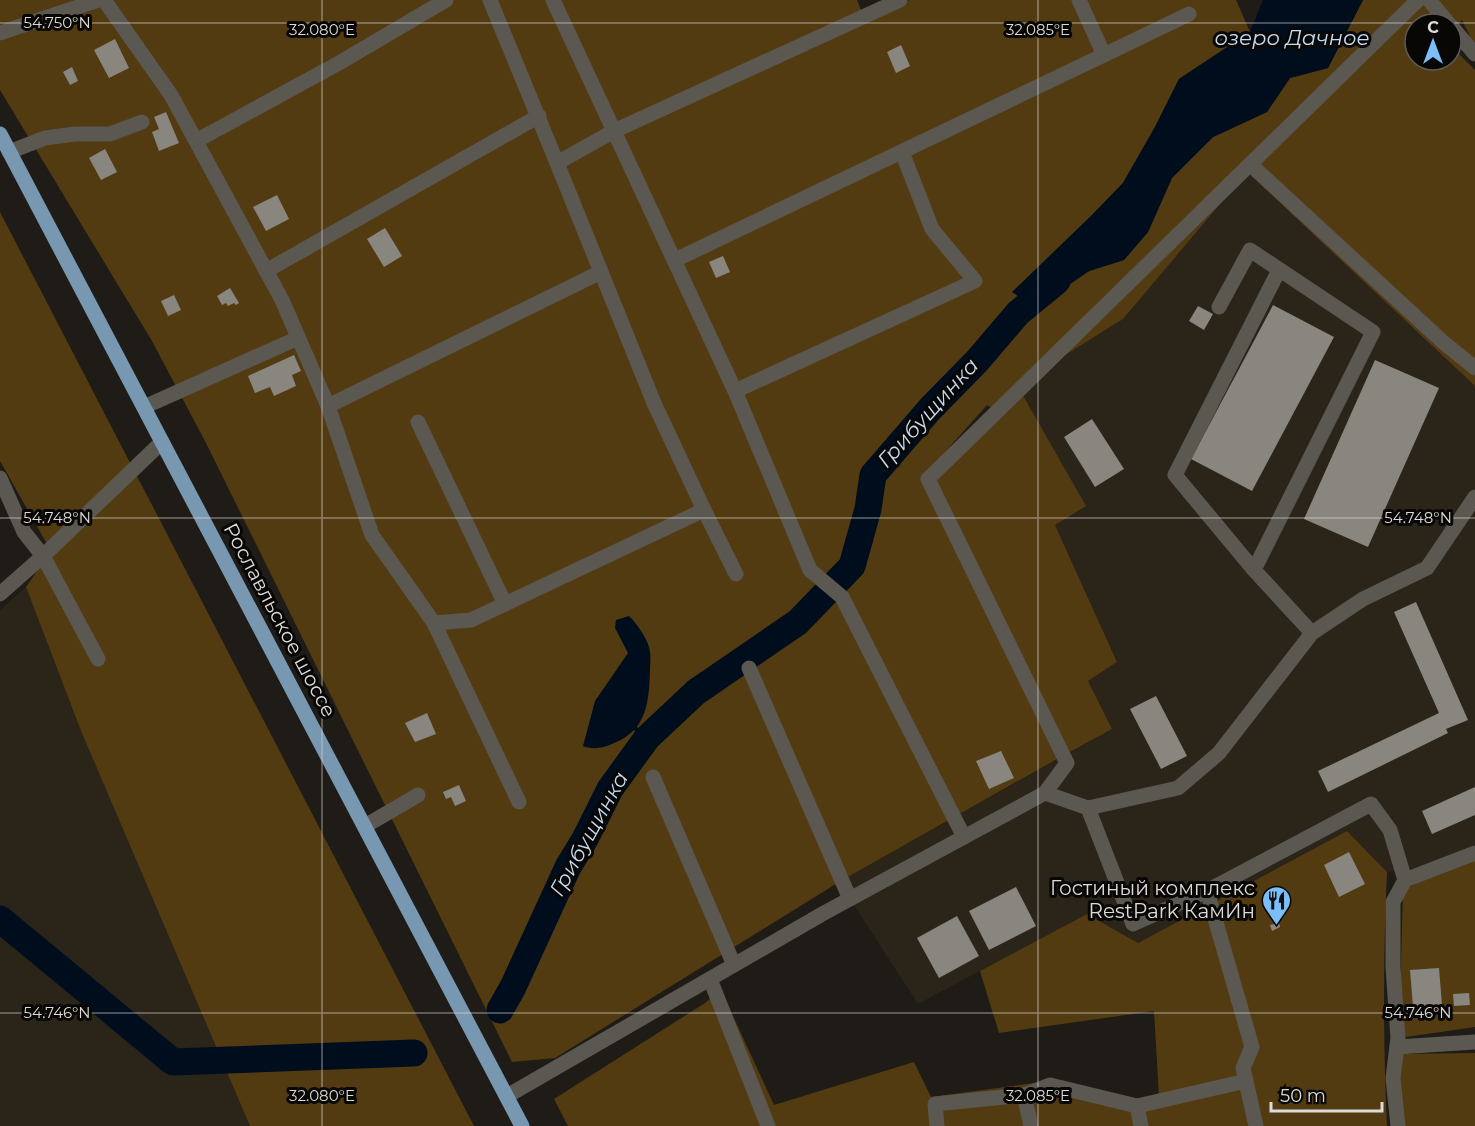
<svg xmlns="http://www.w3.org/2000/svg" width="1475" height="1126" font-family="Montserrat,sans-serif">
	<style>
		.built { fill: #2a2419 }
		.green { fill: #533b11 }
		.water { fill: #000d1d }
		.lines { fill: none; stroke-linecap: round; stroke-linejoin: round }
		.stream { stroke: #000d1d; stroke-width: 4.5 }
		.river { stroke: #000d1d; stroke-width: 27 }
		.building { fill: #89857f }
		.minor { stroke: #5b5751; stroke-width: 15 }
		.major { stroke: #7897b1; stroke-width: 15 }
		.ticks { fill: none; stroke: #dddad7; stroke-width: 1.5; stroke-opacity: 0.45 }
		.labels { text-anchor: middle; stroke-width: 6; stroke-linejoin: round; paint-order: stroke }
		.street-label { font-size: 20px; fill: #dddad7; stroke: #080705 }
		.poi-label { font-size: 20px; fill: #dddad7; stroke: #080705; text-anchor: end }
		.water-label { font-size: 21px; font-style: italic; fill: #c4ddf3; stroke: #080705 }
		.ticks-label { font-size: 15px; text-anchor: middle; fill: #dddad7; stroke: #080705; stroke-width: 6; stroke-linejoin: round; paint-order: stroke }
	</style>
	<rect width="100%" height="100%" fill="#1f1c17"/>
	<!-- built -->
	<g class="built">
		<polygon points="1247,172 1475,386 1475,857 1456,863 1387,872 1347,831 1138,943 1087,914 918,1004 839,882 1112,729 1087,681 1117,662 1055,525 1085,506 1016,385"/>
		<polygon points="26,587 81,731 250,1126 0,1126 0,610"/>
	</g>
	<!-- green -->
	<g class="green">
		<polygon points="0,0 857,0 866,22 910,0 1236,0 1250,32 1179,79 1155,127 1123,183 1094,213 1035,308 1089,271 1124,260 1148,232 1172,178 1213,137 1267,112 1290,78 1328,68 1363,0 1475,0 1475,46 1462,20 1451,32 1451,24 1415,24 1415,60 1451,60 1451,46 1475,70 1475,386 1247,172 1123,319 1017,385 1086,506 1055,525 1117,662 1088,681 1112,729 1070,752 958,534 934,479 993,409 987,405 921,479 1059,758 839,882 555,1058 512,1062 206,443 152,341 0,90"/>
		<polygon points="0,212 474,1126 250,1126 81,731 26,587 51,551 0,461"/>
		<path d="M1347 831 1387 872C1383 957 1383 1041 1387 1126H568L554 1099 705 1003 721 990 774 1105 914 1062 931 1097 1049 1081 1143 1101 1159 1096 1154 1011 999 1033 980 971 1087 914 1138 943Z"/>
		<polygon points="1475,857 1475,1027 1399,1038 1403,890 1456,863"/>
		<polygon points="1475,1053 1475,1126 1402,1126 1398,1054"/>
	</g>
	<!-- water -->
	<g class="water">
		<polygon points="1263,0 1363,0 1328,68 1290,78 1267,112 1213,137 1172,178 1148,232 1124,260 1089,271 1035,308 1012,292 1094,213 1123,183 1155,127 1179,79 1250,32"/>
		<path d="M629 616C637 624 649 640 650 652 651 657 650 664 650 670 649 702 647 730 614 743 604 748 593 750 583 746L595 701 628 653 615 628 616 620Z"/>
	</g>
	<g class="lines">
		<!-- stream -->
		<polyline class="stream" points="631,725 647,738"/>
		<!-- river -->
		<g class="river">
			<polyline points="0,919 173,1062 414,1053"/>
			<polyline points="500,1010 513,987 568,867 585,839 610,789 647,738 696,692 798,622 852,566 868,509 873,475 930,409 977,361 1018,313 1057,281"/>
		</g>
	</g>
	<!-- building -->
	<g class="building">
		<polygon points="115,39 129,68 109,78 94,50"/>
		<polygon points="901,45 910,66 896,73 887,52"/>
		<polygon points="72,67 78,81 70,85 63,72"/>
		<polygon points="166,112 179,143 159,151 152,132 159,129 154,117"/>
		<polygon points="105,149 117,172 101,180 89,158"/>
		<polygon points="277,195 289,219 266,231 253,207"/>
		<polygon points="385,228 402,256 384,267 367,239"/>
		<polygon points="723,256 730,272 716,278 709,262"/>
		<polygon points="230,288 239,303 236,305 234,303 228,306 226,303 222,305 217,296"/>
		<polygon points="174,295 181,310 168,316 161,301"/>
		<polygon points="1273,305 1334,337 1252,491 1191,459"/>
		<polygon points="1198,306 1213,314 1204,330 1189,321"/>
		<polygon points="294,355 301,371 292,375 296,386 274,396 270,387 255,393 248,376"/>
		<polygon points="1375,360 1439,388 1368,547 1304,519"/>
		<polygon points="1092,419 1124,469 1095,487 1064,437"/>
		<polygon points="1416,602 1468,720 1446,729 1448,733 1328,792 1318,771 1439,713 1394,612"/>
		<polygon points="1156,696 1187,756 1161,769 1130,709"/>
		<polygon points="427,713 436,734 415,742 405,723"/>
		<polygon points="1001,751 1014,778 989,789 976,761"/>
		<polygon points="459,785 466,801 455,806 451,797 446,799 443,792"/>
		<polygon points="1475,787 1475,815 1432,834 1422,811"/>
		<polygon points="1349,852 1365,884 1339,897 1324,865"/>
		<polygon points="1016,887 1036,926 989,950 969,911"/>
		<polygon points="957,916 979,956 939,978 917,938"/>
		<polygon points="1279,923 1280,927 1272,931 1270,925"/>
		<polygon points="1439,968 1442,1005 1413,1007 1410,970"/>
		<polygon points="1469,993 1470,1005 1454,1006 1453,994"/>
	</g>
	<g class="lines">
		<!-- minor -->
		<g class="minor">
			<polyline points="104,0 171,95 282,300 328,406"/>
			<polyline points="490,0 557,163"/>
			<polyline points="553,0 735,391 810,570 842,597 964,837"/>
			<polyline points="1429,0 1449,24"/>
			<polyline points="1451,26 1475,54"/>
			<polyline points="0,33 99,0"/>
			<polyline points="1104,55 1189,14"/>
			<polyline points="196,141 339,63 446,0"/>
			<polyline points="9,152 45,138 75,134 110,134 142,122"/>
			<polyline points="1250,164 1443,342 1475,368"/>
			<polyline points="675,260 1104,55 1079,0"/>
			<polyline points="266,271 539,116"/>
			<polyline points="601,272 328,406 372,535 434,623 471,620 704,510 654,403 557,163 614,131 900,0"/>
			<polyline points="1219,307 1250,250 1373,332 1254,570 1175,475 1279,270"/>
			<polyline points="735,391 975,281 932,229 902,152"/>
			<polyline points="144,407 298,338"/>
			<polyline points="418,422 505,604"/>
			<polyline points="0,478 24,532 43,556 98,659"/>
			<polyline points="704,510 736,574"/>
			<polyline points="1254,570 1312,633"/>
			<polyline points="0,594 43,556 162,442"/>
			<polyline points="434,623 519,802"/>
			<polyline points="749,668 850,899"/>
			<polyline points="653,777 734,965"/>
			<polyline points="1045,793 1067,763 928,479 1418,0"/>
			<polyline points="1088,808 1133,924 1207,891 1371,804 1390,830 1405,880 1475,853"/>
			<polyline points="365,826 418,795"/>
			<polyline points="1207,891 1252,1047 1243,1068 1256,1126"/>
			<polyline points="710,979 768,1126"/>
			<polyline points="1397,1047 1475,1042"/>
			<polyline points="507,1096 824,913 1045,793 1088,808 1178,788 1219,753 1312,633 1363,599 1427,568 1475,497"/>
			<polyline points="1137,1106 1246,1081"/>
			<polyline points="937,1126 935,1104 1024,1095"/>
			<polyline points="1031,1126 1024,1095 1050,1085 1137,1106 1141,1126"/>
			<polyline points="1398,1126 1393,1078 1398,1038 1393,967 1393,902 1405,880"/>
		</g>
		<!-- major -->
		<polyline class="major" points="0,134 522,1126"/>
	</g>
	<!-- ticks -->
	<path class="ticks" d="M322 0V1126M1038 0V1126M0 23H1475M0 518H1475M0 1013H1475"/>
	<!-- icons -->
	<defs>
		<symbol id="restaurant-pin" viewBox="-11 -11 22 30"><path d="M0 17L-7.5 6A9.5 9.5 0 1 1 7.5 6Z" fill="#7bbef8" stroke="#080705"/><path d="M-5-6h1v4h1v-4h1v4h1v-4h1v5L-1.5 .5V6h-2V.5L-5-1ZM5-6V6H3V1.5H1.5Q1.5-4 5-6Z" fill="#111"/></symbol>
	</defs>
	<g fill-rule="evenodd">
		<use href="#restaurant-pin" x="1260" y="884" width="33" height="45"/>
	</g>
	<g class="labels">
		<!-- street labels -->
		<g class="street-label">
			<text transform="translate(280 620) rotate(62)" y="7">Рославльское шоссе</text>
		</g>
		<!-- poi labels -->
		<g class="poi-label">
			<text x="1255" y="895">Гостиный комплекс<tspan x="1255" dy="23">RestPark КамИн</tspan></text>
		</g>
		<!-- water labels -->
		<g class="water-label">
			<text x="1292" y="45">озеро Дачное</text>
			<text transform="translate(928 413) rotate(-48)" y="7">Грибущинка</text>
			<text transform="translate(589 834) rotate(-61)" y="7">Грибущинка</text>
		</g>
	</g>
	<g class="ticks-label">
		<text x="57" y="28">54.750°N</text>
		<text x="322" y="35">32.080°E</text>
		<text x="1038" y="35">32.085°E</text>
		<text x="57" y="523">54.748°N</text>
		<text x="1418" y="523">54.748°N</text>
		<text x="57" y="1018">54.746°N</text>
		<text x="1418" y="1018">54.746°N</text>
		<text x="322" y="1101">32.080°E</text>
		<text x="1038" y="1101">32.085°E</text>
	</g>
	<!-- north arrow -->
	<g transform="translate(1433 42)"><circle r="28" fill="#080705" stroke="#5d5b59" stroke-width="1.5"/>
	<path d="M0-4.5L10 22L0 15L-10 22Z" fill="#7bbef8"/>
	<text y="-9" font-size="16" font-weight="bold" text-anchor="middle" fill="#dddad7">С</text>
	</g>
	<!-- scale -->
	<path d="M1271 1102v9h111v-9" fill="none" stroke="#dddad7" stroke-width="3"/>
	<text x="1280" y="1102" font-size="18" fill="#dddad7" stroke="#080705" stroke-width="4.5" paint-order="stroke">50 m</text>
</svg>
